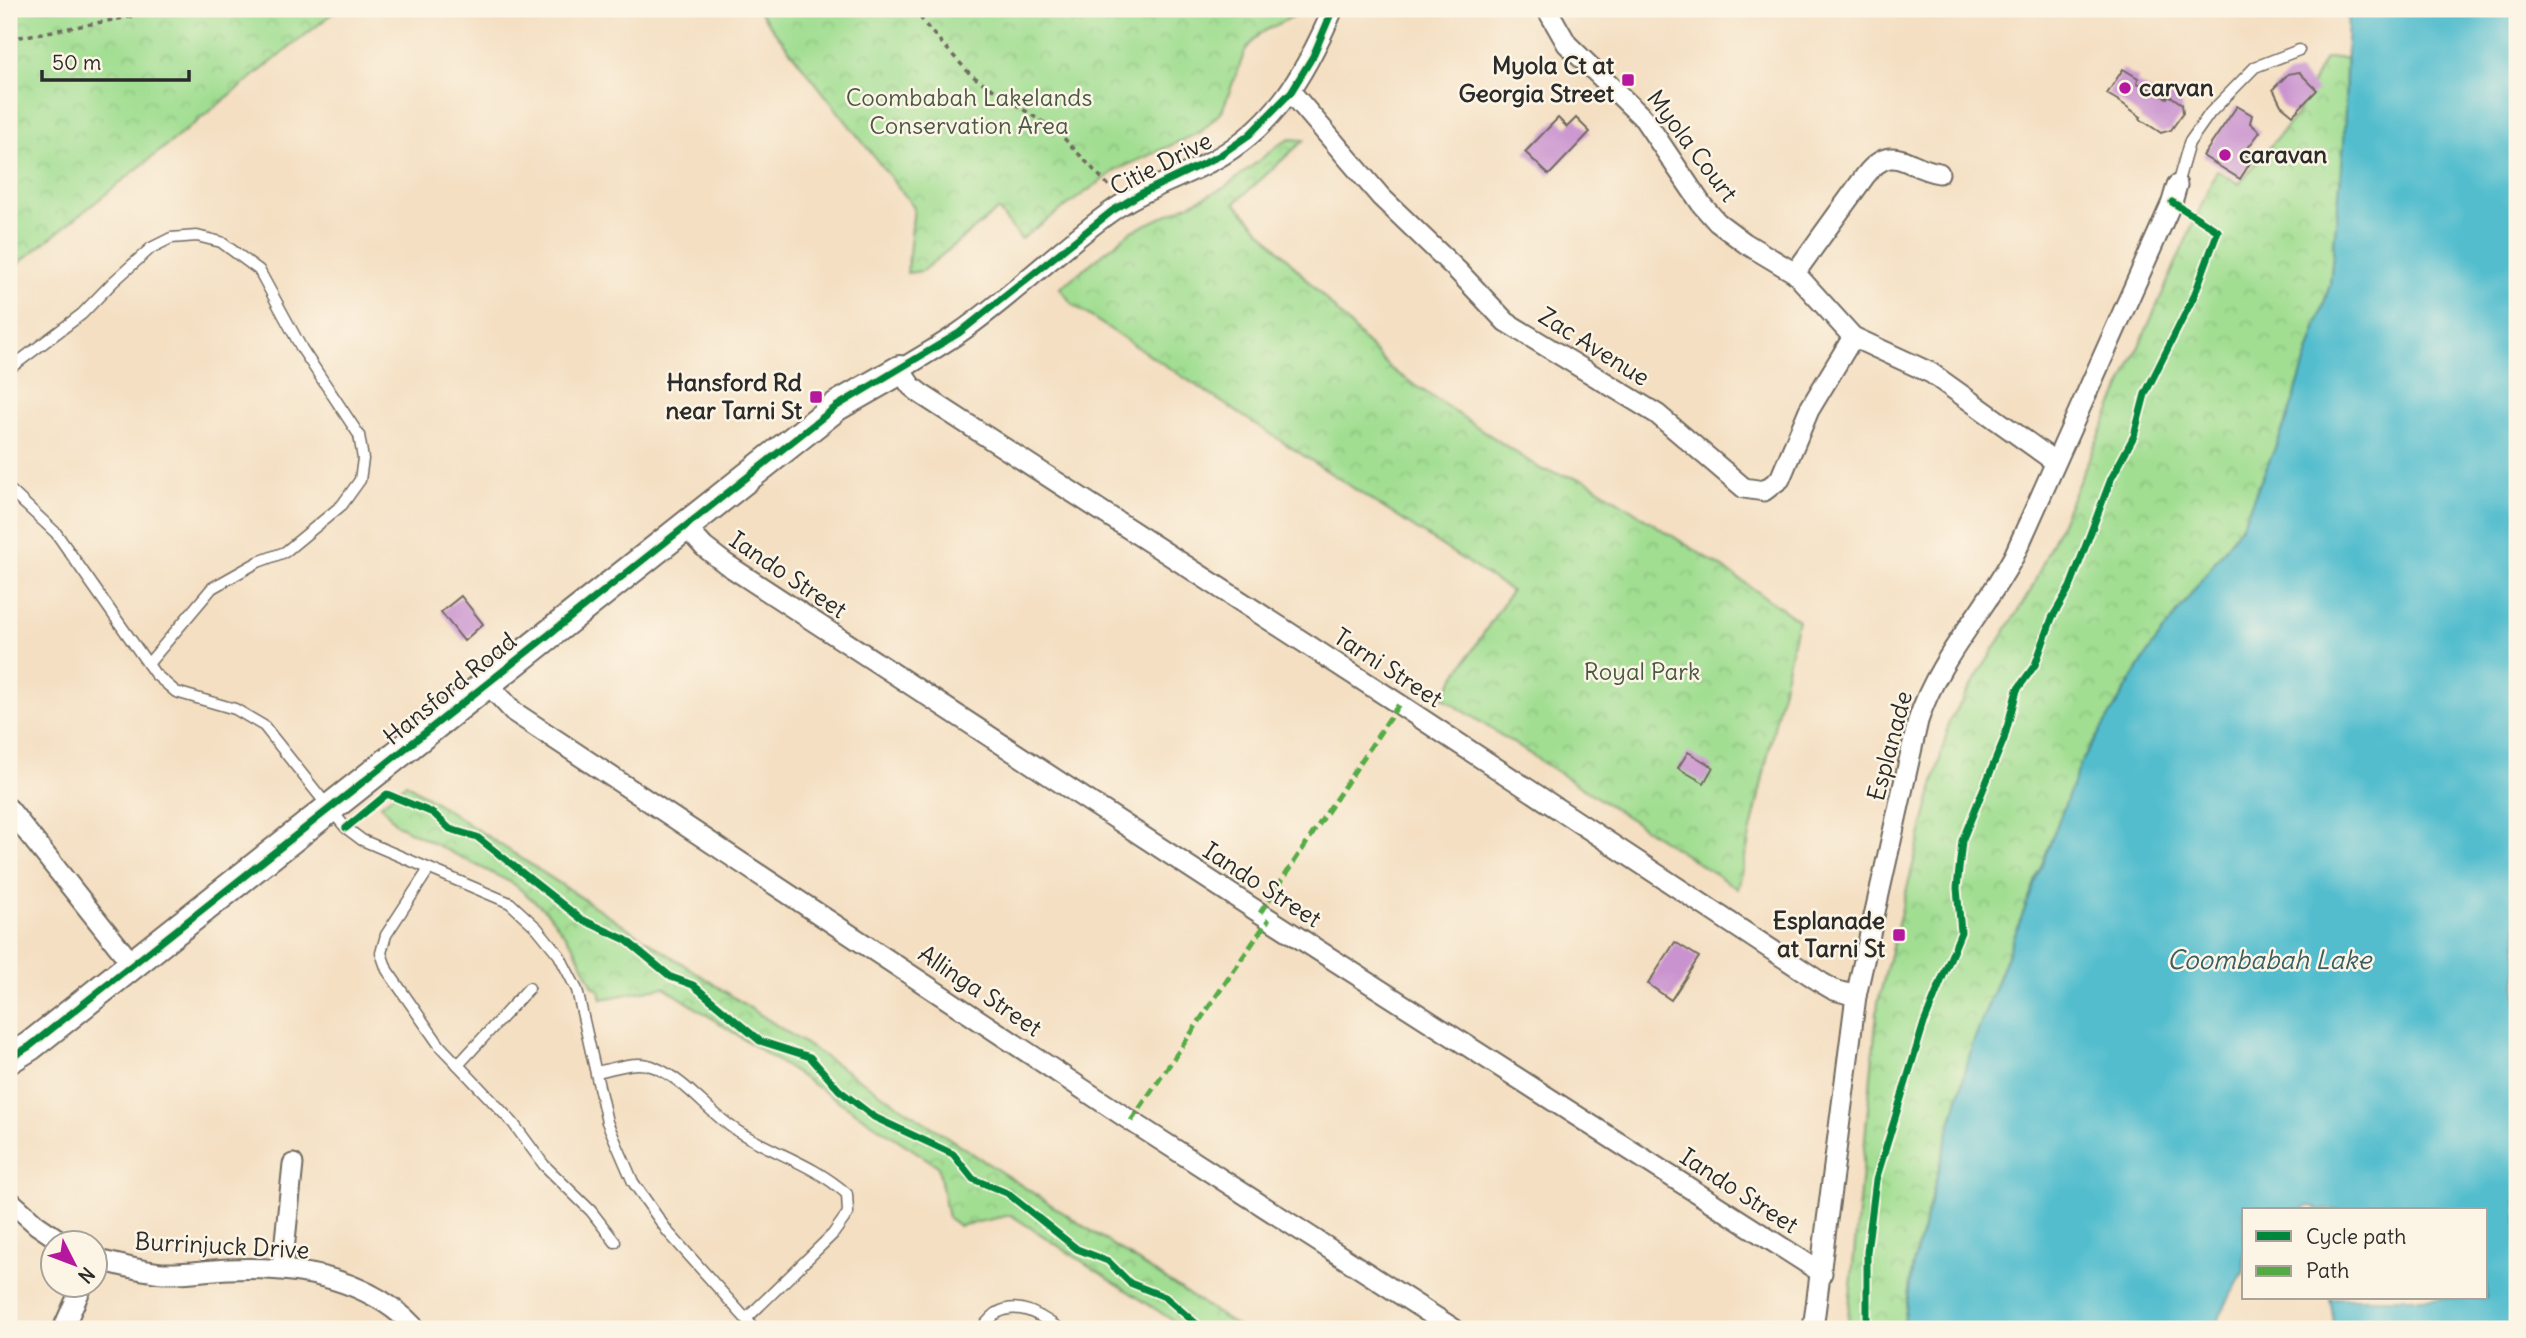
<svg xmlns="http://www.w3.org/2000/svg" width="2526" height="1338" font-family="Delius,sans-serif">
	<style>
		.park { fill: url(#park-crowns); stroke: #66845e; stroke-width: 2 }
		.water { fill: #52bdce; stroke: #3e747c; stroke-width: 2 }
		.building { fill: #c993cf }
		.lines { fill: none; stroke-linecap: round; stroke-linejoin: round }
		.lane-casing { stroke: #716a60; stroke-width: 13 }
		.street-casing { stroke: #716a60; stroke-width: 23 }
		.secondary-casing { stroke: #716a60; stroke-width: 32 }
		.path { stroke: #716a60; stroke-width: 3.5; stroke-dasharray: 5 5; stroke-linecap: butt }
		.lane { stroke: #fff; stroke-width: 10 }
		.street { stroke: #fff; stroke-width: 19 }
		.secondary { stroke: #fff; stroke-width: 28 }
		.quiet { stroke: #54ab44; stroke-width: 5; stroke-dasharray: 10 5; stroke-linecap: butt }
		.cycleway-casing { stroke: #fcf5e5; stroke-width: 11 }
		.cycleway { stroke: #00873e; stroke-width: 7 }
		.poi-dot { fill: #b5179e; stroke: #fcf5e5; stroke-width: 2.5 }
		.labels { text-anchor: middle; stroke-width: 5; stroke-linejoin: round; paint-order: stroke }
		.poi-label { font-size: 24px; font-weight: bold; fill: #2b2b2b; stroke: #fcf5e5; text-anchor: end }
		.park-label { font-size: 24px; fill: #485845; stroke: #fcf5e5 }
		.street-label { font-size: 24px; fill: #2b2b2b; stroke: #fcf5e5 }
		.water-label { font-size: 26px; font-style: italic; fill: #395e64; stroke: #fcf5e5 }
	</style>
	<defs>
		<pattern id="park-crowns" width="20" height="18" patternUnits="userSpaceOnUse" patternTransform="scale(1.75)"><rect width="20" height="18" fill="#a1de92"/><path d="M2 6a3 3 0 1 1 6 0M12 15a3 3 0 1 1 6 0" fill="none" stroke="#8bbf7e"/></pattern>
	</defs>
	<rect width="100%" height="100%" fill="#fcf5e5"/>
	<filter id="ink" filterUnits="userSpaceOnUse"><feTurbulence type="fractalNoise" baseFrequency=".0143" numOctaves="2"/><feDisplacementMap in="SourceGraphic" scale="14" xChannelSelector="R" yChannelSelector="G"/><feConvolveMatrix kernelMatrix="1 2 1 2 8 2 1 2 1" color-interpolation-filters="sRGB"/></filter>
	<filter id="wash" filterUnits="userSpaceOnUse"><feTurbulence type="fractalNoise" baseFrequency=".00686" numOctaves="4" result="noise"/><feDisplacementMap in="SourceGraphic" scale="28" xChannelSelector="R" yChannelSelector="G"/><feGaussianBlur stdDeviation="1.57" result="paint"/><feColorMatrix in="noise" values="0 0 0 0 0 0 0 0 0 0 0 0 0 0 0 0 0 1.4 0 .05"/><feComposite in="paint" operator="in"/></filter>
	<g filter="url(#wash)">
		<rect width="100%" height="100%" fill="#f4dfc2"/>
		<!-- park -->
		<g class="park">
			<polygon points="9,9 338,9 9,271"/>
			<polygon points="757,9 1302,9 1301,12 1259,34 1246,49 1222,111 1201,132 1116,170 1021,239 998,210 922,271 907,273 914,207"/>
			<polygon points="2325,58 2346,58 2344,144 2330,284 2287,420 2242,525 2149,651 2081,763 1972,1046 1913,1265 1903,1329 1847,1329 1878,1002 1950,720 2031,590 2217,170 2239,184 2297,114"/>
			<polygon points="1290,139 1304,140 1235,203 1391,369 1542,470 1585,480 1735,576 1798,620 1738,889 1442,697 1511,591 1073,305 1060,288 1130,232 1224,188 1280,144"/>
			<polygon points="406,783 1241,1329 1186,1329 1011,1215 959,1226 948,1218 938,1166 664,987 602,999 600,991 593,986 574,947 547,912 514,884 397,825 381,805"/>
		</g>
		<!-- water -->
		<polygon class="water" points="2348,9 2517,9 2517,1329 2335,1329 2330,1298 2486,1298 2486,1210 2317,1210 2316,1207 2309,1206 2303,1210 2244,1210 2244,1271 2220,1315 2217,1329 1903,1329 1913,1265 1972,1046 2081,763 2149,651 2242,525 2287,420 2330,284 2344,144"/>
		<g id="blocks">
			<!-- building -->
			<g class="building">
				<polygon points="2123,69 2138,78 2137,83 2167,98 2169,95 2182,104 2183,113 2171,130 2161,133 2140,119 2141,117 2119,101 2107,94"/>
				<polygon points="2299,72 2317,90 2293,115 2281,105 2273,89 2288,74"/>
				<polygon points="2237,106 2252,115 2250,123 2260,132 2244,153 2252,160 2240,179 2203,156"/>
				<polygon points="1558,118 1567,127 1576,118 1590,132 1549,175 1525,152"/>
				<polygon points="461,596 483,624 464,641 441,612"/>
				<polygon points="1688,752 1713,767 1704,783 1678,768"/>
				<polygon points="1675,942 1699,957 1671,1000 1648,984"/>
			</g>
		</g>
	</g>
	<g filter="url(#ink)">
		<use href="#blocks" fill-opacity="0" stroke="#716a60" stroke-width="2"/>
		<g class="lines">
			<defs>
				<g id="lane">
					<polyline points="2177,185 2189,143 2210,113 2255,67 2299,50"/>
					<polyline points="9,369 82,314 113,282 151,248 171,238 197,236 221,242 259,270 302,349 359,435 363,459 360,480 342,505 285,552 258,562 212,588 148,664"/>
					<polyline points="9,489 56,533 155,674 176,692 235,709 264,726 330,809 346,828 362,840 510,903 537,928 559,955 577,990 607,1122 633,1182 668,1232 755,1329"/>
					<polyline points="429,869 386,935 381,953 387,970 440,1046 513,1123 544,1165 591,1211 615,1242"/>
					<polyline points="458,1065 529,988"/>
					<path d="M596 1072C614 1069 637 1059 654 1067 688 1081 709 1114 739 1132 775 1154 815 1165 847 1194L848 1213 833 1234 746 1319"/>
					<path d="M981 1329C986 1324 991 1317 997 1313 1020 1300 1042 1317 1060 1329"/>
				</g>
				<g id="street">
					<path d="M1333 9C1305 75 1272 132 1204 165 1172 181 1138 192 1109 213 1057 251 1011 297 959 333 940 346 919 358 900 370L911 386 921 394 1399 704 1822 983 1834 990 1856 996"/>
					<polyline points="1547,9 1567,44 1644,119 1702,205 1717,222 1745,243 1795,273 1853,337 1931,373 2054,461"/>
					<polyline points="1291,92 1381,197 1457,270 1506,322 1657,414 1744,488 1764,491 1780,479 1809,410 1853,337"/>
					<path d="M1795 273 1865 176C1893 140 1906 168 1939 173"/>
					<polyline points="685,526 704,547 726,564 1260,913 1822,1273"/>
					<polyline points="487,683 514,712 1131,1121 1454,1329"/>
					<polyline points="9,809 132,964"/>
					<polyline points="9,1200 37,1225 65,1244"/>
					<path d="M94 1259C117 1264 140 1271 163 1273 185 1274 206 1270 228 1269 295 1266 368 1277 416 1329"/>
					<polyline points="282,1269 293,1164"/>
					<polyline points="63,1329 82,1286"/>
					<path d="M1813 1329 1856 996 1918 721C1937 660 1984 612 2014 556L2172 202 2177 185"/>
				</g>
				<polyline id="secondary" points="9,1059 30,1046 837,406 900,370"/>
			</defs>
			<!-- lane casing -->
			<use href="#lane" class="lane-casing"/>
			<!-- street casing -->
			<use href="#street" class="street-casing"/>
			<!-- secondary casing -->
			<use href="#secondary" class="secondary-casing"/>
			<!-- path -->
			<g class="path">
				<polyline points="914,9 928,28 971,75 1059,133 1111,188"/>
				<polyline points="9,39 135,16 144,9"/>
			</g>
			<!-- lane -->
			<use href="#lane" class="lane"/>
			<!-- street -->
			<use href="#street" class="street"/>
			<!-- secondary -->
			<use href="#secondary" class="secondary"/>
			<!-- quiet -->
			<g class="quiet">
				<polyline points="1260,913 1399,704"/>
				<polyline points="1131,1121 1269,919"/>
			</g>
			<defs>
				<g id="cycleway">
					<polyline points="346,828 387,794 433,813 450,829 477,837 581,919 626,940 671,977 693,985 760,1041 810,1057 839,1090 874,1117 953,1154 973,1179 1007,1193 1077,1249 1108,1261 1130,1283 1165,1297 1200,1327 1208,1329"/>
					<polyline points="9,1059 30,1046 837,406 959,333 1112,211 1140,194 1219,156 1249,135 1291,92 1313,56 1333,9"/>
					<polyline points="1867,1329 1867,1252 1876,1180 1924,1023 1961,932 1957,888 1962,841 2004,739 2017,690 2035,665 2052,618 2070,587 2111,479 2134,436 2145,394 2194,296 2218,231 2172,202"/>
				</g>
			</defs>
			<!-- cycleway casing -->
			<use href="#cycleway" class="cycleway-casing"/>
			<!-- cycleway -->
			<use href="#cycleway" class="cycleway"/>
		</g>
	</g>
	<!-- markers -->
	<g class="poi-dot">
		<rect x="1621" y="73" width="14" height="14" rx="3.5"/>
		<circle cx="2125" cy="88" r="7"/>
		<circle cx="2225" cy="155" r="7"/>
		<rect x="809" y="390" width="14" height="14" rx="3.5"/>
		<rect x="1892" y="928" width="14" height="14" rx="3.5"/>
	</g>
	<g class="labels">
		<!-- poi labels -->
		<g class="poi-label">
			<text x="1614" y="74">Myola Ct at<tspan x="1614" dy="28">Georgia Street</tspan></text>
			<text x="2139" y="96" text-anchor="start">carvan</text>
			<text x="2239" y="163" text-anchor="start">caravan</text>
			<text x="802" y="391">Hansford Rd<tspan x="802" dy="28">near Tarni St</tspan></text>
			<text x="1885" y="929">Esplanade<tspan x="1885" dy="28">at Tarni St</tspan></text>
		</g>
		<!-- park labels -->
		<g class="park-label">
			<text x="969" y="106">Coombabah Lakelands<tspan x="969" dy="28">Conservation Area</tspan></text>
			<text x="1642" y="680">Royal Park</text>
		</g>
		<!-- street labels -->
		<g class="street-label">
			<text transform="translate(1692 146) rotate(53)" y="8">Myola Court</text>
			<text transform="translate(1161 164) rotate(-27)" y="8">Citie Drive</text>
			<text transform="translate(1594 347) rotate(32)" y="8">Zac Avenue</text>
			<text transform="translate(788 575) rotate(34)" y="8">Iando Street</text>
			<text transform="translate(1388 668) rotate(33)" y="8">Tarni Street</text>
			<text transform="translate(450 689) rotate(-39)" y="8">Hansford Road</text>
			<text transform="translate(1890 746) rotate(-75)" y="8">Esplanade</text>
			<text transform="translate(1262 885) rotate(33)" y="8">Iando Street</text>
			<text transform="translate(980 991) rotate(34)" y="8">Allinga Street</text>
			<text transform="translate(1739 1191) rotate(33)" y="8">Iando Street</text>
			<text transform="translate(222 1246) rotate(3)" y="8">Burrinjuck Drive</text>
		</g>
		<!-- water labels -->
		<g class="water-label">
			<text x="2269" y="969">Coombabah Lake</text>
		</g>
	</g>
	<!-- margin -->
	<rect width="2526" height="1338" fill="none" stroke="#fcf5e5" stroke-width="35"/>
	<!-- legend -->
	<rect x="2242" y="1208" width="245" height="91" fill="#fcf5e5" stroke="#a8a49b" stroke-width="2"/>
	<rect x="2256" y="1231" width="35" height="10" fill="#00873e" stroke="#a8a49b" stroke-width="2"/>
	<text x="2306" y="1244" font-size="21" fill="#2b2b2b">Cycle path</text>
	<rect x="2256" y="1266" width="35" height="10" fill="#54ab44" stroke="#a8a49b" stroke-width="2"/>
	<text x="2306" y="1278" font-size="21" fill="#2b2b2b">Path</text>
	<!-- north arrow -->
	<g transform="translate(74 1264) rotate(132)"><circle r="33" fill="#fcf5e5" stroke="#a8a49b" stroke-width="2"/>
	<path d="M0-5L12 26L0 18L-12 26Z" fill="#b5179e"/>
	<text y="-10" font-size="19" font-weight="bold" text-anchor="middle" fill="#2b2b2b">N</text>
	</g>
	<!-- scale -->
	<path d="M42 70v10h147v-10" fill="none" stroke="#2b2b2b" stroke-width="3.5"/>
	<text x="52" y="70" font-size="21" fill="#2b2b2b" stroke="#fcf5e5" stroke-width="5" paint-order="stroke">50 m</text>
</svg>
